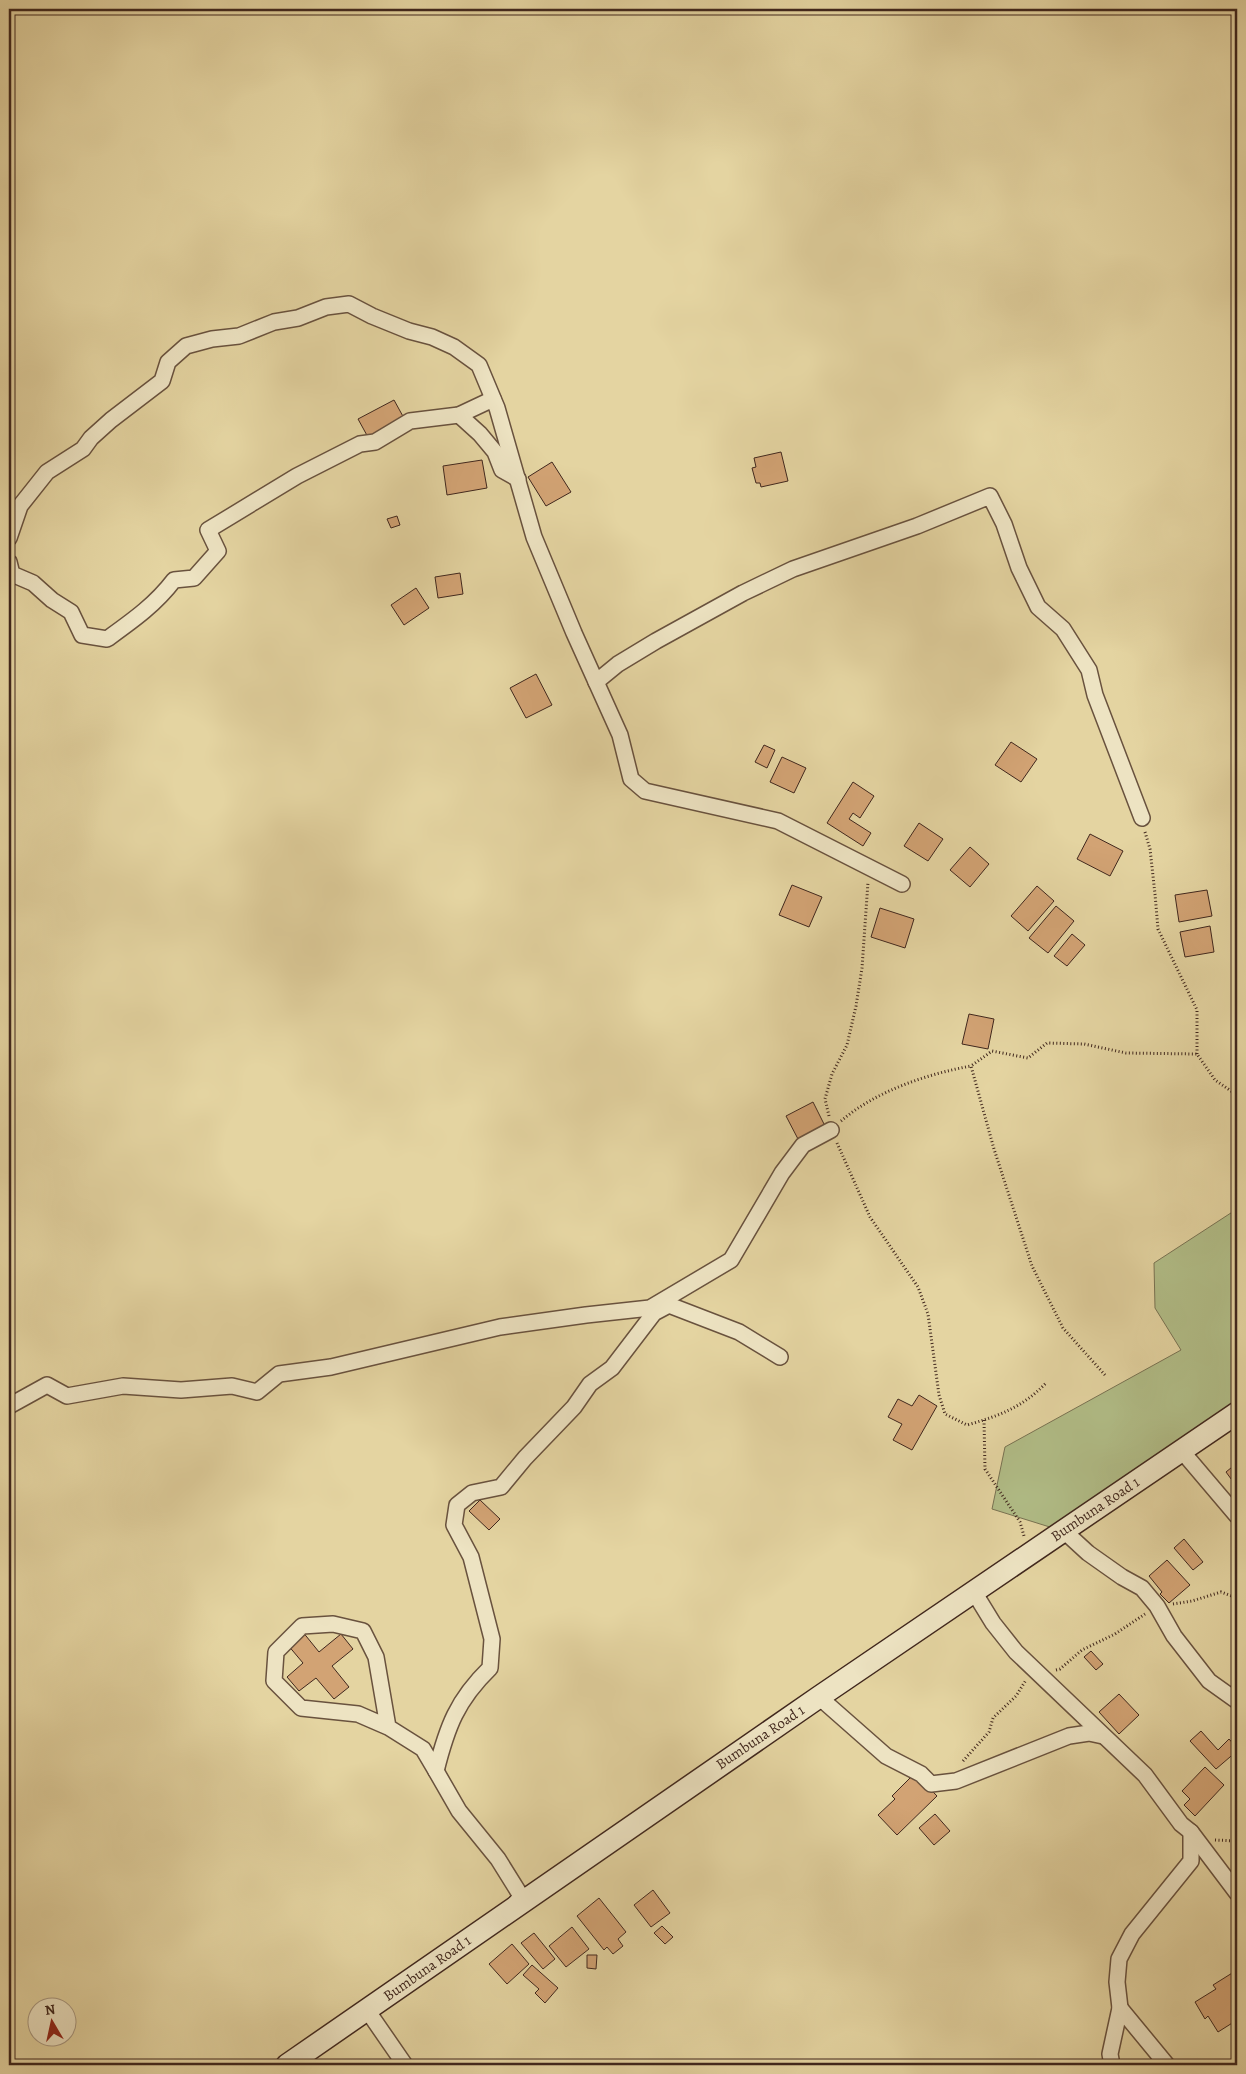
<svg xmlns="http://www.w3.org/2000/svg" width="1246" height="2074" font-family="Alegreya,serif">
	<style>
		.green { fill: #b1bd87; stroke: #787252 }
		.building { fill: #d2a374; stroke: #40271d }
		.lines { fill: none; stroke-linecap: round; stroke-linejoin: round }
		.street-casing { stroke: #69523e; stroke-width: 18 }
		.secondary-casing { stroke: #40271d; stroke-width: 24 }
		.path { stroke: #40271d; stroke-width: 3; stroke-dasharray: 1 2.5; stroke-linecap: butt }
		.street { stroke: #ede3c2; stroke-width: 15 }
		.secondary { stroke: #ede3c2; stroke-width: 21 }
		.labels { text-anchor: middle; stroke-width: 4.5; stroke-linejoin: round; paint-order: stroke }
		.street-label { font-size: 15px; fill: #40271d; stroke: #ede3c2 }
	</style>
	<rect width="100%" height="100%" fill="#e4d4a1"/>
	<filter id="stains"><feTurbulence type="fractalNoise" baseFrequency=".004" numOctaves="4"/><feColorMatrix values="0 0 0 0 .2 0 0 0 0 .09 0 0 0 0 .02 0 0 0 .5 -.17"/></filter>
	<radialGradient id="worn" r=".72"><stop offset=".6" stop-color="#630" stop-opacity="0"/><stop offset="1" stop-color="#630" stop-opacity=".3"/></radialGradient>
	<!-- green -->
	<polygon class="green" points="1237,1209 1237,1401 1053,1528 992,1509 1005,1447 1181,1350 1155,1308 1154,1263"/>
	<!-- building -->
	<g class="building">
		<polygon points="394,400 405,420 369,439 358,419"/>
		<polygon points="781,452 788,481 761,487 760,483 756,483 752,468 756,467 754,458"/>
		<polygon points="482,460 487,488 447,495 443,466"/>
		<polygon points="552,462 571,492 546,506 528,477"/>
		<polygon points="397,516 400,525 391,528 387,519"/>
		<polygon points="460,573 463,594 438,598 435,577"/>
		<polygon points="416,588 429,608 404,625 391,605"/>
		<polygon points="536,674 552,705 526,718 510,688"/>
		<polygon points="1011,742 1037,759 1021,782 995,765"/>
		<polygon points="764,745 775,750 767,768 755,762"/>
		<polygon points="782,757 806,768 794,793 770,782"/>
		<polygon points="853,782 874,796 860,818 853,813 849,819 871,833 863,846 827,823"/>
		<polygon points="919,823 943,839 928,861 904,846"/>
		<polygon points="1090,834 1123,851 1110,876 1077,859"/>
		<polygon points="970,847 989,864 970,887 950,870"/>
		<polygon points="792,885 822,897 809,927 779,915"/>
		<polygon points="1037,886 1054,901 1028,931 1011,916"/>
		<polygon points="1207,890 1212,916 1179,922 1175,895"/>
		<polygon points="1056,906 1074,921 1048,953 1029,938"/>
		<polygon points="880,908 914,919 905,948 871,937"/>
		<polygon points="1210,926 1214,952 1185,957 1180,932"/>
		<polygon points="1072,934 1085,945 1067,966 1054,956"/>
		<polygon points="969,1014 994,1019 988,1049 962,1044"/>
		<polygon points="813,1102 825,1126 798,1139 786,1116"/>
		<polygon points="919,1395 937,1406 912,1450 893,1440 902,1424 888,1417 898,1399 912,1406"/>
		<polygon points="1237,1463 1237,1487 1226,1472"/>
		<polygon points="480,1500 500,1519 489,1530 469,1511"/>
		<polygon points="1184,1539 1203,1562 1193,1570 1174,1548"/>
		<polygon points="1167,1560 1190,1585 1169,1603 1160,1594 1162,1592 1149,1576"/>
		<polygon points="302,1631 319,1652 341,1634 353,1649 332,1666 349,1687 334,1699 316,1678 299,1691 287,1677 303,1663 287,1644"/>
		<polygon points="1091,1651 1103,1664 1096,1670 1084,1657"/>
		<polygon points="1119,1694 1139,1715 1119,1734 1099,1712"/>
		<polygon points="1201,1731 1218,1750 1229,1739 1237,1748 1237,1751 1216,1769 1190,1741"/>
		<polygon points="1205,1767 1224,1785 1195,1816 1184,1805 1190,1799 1182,1791"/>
		<polygon points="915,1773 937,1796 897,1835 878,1815 895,1799 892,1796"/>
		<polygon points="935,1814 950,1831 934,1845 919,1828"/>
		<polygon points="653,1890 670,1913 651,1927 634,1905"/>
		<polygon points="599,1898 626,1932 618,1939 623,1946 613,1954 607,1947 604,1950 577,1916"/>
		<polygon points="662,1926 673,1937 665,1944 654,1933"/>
		<polygon points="572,1927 589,1949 566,1967 549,1946"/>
		<polygon points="534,1933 555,1959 543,1969 521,1943"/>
		<polygon points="512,1944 529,1964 507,1984 489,1964"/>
		<polygon points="587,1955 597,1955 596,1969 587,1968"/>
		<polygon points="532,1965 558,1988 545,2003 535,1993 539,1989 523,1975"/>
		<polygon points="1237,1970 1237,2020 1218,2032 1208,2016 1205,2019 1195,2002 1216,1989 1213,1985"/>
	</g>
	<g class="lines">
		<defs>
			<g id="street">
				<polyline points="459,415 480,434 495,452 502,470 518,479"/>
				<polyline points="9,538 20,506 47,472 83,449 91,438 111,420 162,381 168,362 186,346 212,339 239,336 274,322 298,318 326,307 349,304 372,316 409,331 432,337 454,347 479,365 497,408 534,537 574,633 620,735 631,779 645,791 778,821 902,884"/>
				<path d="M9 562 12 574 33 583 52 600 71 612 82 635 107 639C132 621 155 605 174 580L194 578 218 551 208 530 297 476 360 444 375 442 410 421 459 415 493 399"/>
				<polyline points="596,682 618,664 656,641 743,593 793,569 917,526 990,496 1004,524 1019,568 1038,607 1063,629 1089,670 1095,695 1142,818"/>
				<polyline points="659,1307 669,1305 739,1332 780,1357"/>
				<polyline points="9,1406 47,1385 67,1396 123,1386 181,1390 232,1386 257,1392 279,1374 331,1367 500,1327 586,1315 650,1308 731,1260 782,1173 803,1145 831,1130"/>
				<polyline points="1181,1450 1237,1516"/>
				<polyline points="1064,1531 1088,1553 1122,1577 1142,1588 1157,1606 1174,1636 1209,1681 1237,1701"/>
				<polyline points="974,1592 993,1623 1016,1652 1145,1775 1181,1824 1191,1832 1237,1893"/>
				<polyline points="819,1697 886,1756 921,1774 931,1784 956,1781 1069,1736 1089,1733 1103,1736"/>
				<path d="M388 1727 376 1657 363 1631 333 1624 302 1626 276 1652 274 1681 301 1708 358 1714 388 1727 423 1749 436 1771C447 1727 457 1700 490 1668L492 1639 471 1557 454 1525 457 1505 472 1493 501 1487 525 1458 574 1407 590 1384 612 1368 654 1313 669 1305"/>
				<polyline points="436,1771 459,1811 498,1859 521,1896 512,1908"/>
				<polyline points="1120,2008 1167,2065"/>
				<polyline points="367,2010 405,2065"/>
				<polyline points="1112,2065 1110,2054 1120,2008 1117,1982 1119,1959 1132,1934 1191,1861 1191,1832"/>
			</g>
			<polyline id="secondary" points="287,2065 819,1697 1237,1413"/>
		</defs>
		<!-- street casing -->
		<use href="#street" class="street-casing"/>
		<!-- secondary casing -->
		<use href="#secondary" class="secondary-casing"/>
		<!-- path -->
		<g class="path">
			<polyline points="1145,832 1150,849 1155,894 1158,929 1197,1010 1197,1054"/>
			<polyline points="829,1116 825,1099 832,1074 847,1045 856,1006 862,968 868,882"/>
			<path d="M841 1121C876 1091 927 1074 971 1066"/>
			<path d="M837 1143 870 1217 918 1287 928 1314 939 1395 945 1414 967 1425C999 1416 1023 1407 1046 1383"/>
			<polyline points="1105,1375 1063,1328 1032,1266 994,1149 971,1066 992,1051 1028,1058 1047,1043 1084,1044 1126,1053 1197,1054 1215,1080 1237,1095"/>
			<polyline points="984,1420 985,1469 1020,1522 1024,1536"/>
			<polyline points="1173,1604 1192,1601 1221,1592 1237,1598"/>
			<polyline points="1056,1670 1060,1669 1082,1650 1115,1634 1145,1614"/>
			<polyline points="963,1761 989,1732 993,1718 1016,1696 1026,1680"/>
			<polyline points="1215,1840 1237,1841"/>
		</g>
		<!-- street -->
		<use href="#street" class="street"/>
		<!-- secondary -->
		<use href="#secondary" class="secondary"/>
	</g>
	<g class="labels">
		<!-- street labels -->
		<g class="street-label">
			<text transform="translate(1095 1509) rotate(-34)" y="5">Bumbuna Road 1</text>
			<text transform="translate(760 1737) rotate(-34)" y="5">Bumbuna Road 1</text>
			<text transform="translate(427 1968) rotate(-35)" y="5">Bumbuna Road 1</text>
		</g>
	</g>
	<!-- margin -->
	<rect width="1246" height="2074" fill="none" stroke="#e4d4a1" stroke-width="30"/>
	<rect x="10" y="10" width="1226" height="2054" fill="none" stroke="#40271d" stroke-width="2.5"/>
	<rect x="15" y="15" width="1216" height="2044" fill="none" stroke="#40271d"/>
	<!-- north arrow -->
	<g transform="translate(52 2022) rotate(351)"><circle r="24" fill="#ede3c2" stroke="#a89880"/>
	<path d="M0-4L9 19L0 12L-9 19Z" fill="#8f2418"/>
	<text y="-8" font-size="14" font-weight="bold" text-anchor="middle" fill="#40271d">N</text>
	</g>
	<rect width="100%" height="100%" filter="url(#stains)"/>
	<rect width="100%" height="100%" fill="url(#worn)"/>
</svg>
